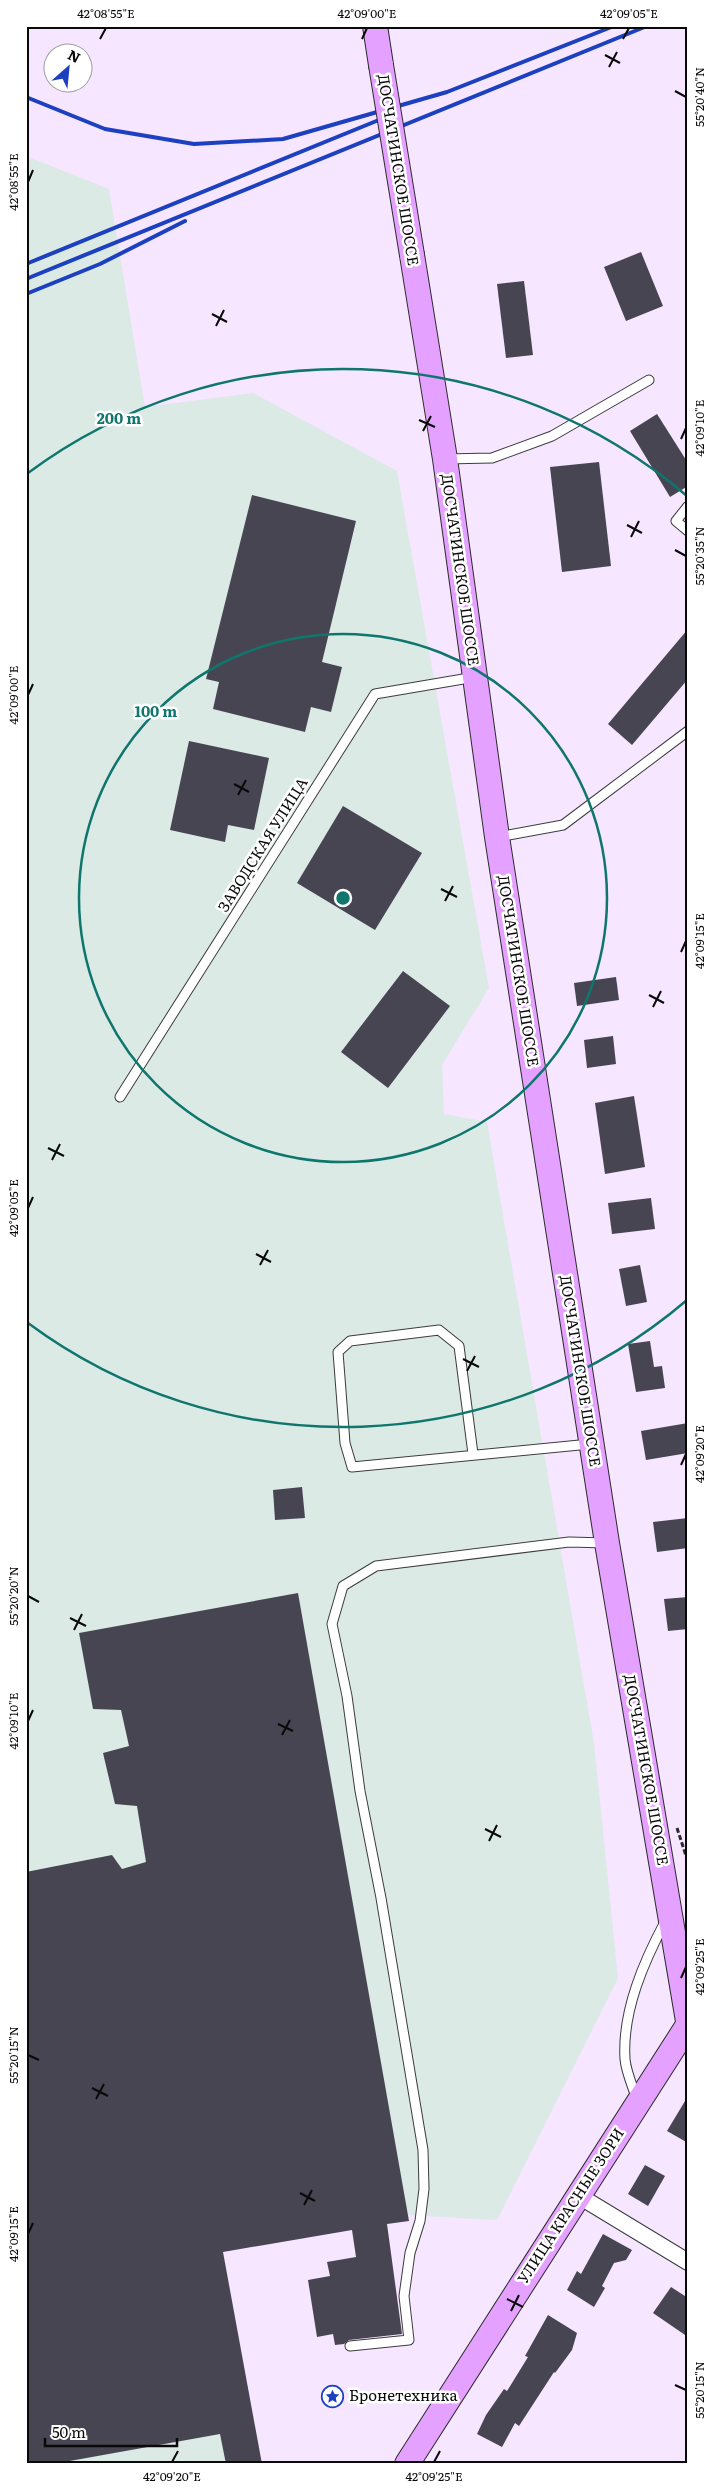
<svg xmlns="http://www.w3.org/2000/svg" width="714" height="2490" font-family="Literata,serif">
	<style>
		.industrial { fill: #dceae6 }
		.building { fill: #484553 }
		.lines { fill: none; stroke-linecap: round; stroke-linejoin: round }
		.lane-casing { stroke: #3c3c3c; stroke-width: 11 }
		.street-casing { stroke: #3c3c3c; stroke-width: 18 }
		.secondary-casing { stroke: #2b2b2b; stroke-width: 26 }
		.path { stroke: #2b2b2b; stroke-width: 3; stroke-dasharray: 5 2.5; stroke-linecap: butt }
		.lane { stroke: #fff; stroke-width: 9 }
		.street { stroke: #fff; stroke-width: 16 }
		.secondary { stroke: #e4a1ff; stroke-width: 24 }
		.rail { stroke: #1c40bf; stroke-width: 4 }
		.secondary-bridge-casing { stroke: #2b2b2b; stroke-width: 26; stroke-linecap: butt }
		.secondary-bridge { stroke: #e4a1ff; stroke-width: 24 }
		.ticks { fill: none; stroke: #090909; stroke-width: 2 }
		.ring { fill: none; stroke: #0f766e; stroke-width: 2.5 }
		.labels { text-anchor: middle; stroke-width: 5; stroke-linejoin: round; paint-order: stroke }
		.street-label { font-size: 15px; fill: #090909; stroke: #fff }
		.poi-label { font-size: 15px; fill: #090909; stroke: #fff; text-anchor: start }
		.centre { fill: #0f766e; stroke: #fff; stroke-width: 2.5 }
		.ring-label { font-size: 15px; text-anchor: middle; font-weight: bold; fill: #0f766e; stroke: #fff; stroke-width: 5; stroke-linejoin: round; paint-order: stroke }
		.neatline { fill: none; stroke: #090909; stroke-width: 2 }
		.ticks-label { font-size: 12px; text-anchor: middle; fill: #090909 }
	</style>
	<rect width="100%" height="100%" fill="#f6e6ff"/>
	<!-- industrial -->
	<polygon class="industrial" points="26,156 109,189 145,407 253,393 397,471 489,988 442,1065 444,1114 487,1122 594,1743 618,1978 497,2220 390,2214 204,2248 244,2464 26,2464"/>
	<!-- building -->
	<g class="building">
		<polygon points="641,252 663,306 626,321 604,267"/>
		<polygon points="524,281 533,355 506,358 497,284"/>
		<polygon points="657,414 688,463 688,486 670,497 630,431"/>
		<polygon points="599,462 611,566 562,572 550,467"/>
		<polygon points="252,495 356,521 322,662 342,667 331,712 311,707 305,732 213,709 219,682 206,679"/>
		<polygon points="688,629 688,679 632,745 608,724"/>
		<polygon points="189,741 269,758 254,830 228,825 225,842 170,830"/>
		<polygon points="343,806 422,853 375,930 297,883"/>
		<polygon points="403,971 450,1006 388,1088 341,1052"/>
		<polygon points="616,977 619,1000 577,1006 574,983"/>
		<polygon points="613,1036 616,1064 587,1068 584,1040"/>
		<polygon points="634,1096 645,1167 605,1174 595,1103"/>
		<polygon points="651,1198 655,1229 612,1234 608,1203"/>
		<polygon points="640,1265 647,1302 626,1306 619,1269"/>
		<polygon points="650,1341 654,1367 662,1366 665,1388 636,1392 628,1344"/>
		<polygon points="688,1423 688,1453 646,1460 641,1431"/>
		<polygon points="302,1487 305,1518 275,1520 273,1490"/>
		<polygon points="688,1518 688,1548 657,1552 653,1522"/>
		<polygon points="298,1593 409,2221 387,2224 402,2334 349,2340 344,2344 335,2345 333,2334 317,2337 308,2280 330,2276 327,2262 356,2257 352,2230 223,2252 262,2464 226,2464 220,2434 53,2464 26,2464 26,1872 112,1855 122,1869 146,1862 137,1806 115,1804 103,1753 129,1746 121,1710 93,1709 79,1633"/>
		<polygon points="688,1597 688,1629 668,1631 664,1599"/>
		<polygon points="688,2096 688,2143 667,2131"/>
		<polygon points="645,2165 665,2176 648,2206 628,2194"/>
		<polygon points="603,2234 632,2250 626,2260 614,2263 602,2286 605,2288 594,2307 567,2290 577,2271 581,2274"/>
		<polygon points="671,2287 688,2298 688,2337 653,2313"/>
		<polygon points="548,2315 577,2333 572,2350 555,2373 554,2372 519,2426 515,2423 502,2447 477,2434 486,2415 504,2389 507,2391 528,2357 525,2356"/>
	</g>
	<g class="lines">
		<defs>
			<g id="lane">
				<polyline points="445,459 492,458 552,436 649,380"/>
				<polyline points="688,506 676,521 688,531"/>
				<polyline points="498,837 563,825 688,731"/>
				<polyline points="120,1097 375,694 475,677"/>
				<polyline points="473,1454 459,1346 439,1330 350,1341 338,1352 345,1443 352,1467 590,1444"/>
				<path d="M637 2100C633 2087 626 2072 625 2059 622 2011 644 1961 666 1920"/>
				<polyline points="350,2346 409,2340 404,2296 410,2253 420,2221 424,2189 423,2150 381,1898 360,1791 347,1696 332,1624 343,1586 376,1566 569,1542 607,1543"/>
			</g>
			<polyline id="street" points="579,2196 688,2262"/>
			<g id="secondary">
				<polyline points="375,26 381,65"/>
				<polyline points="412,255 445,459 497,837 607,1543 688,2021"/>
				<polyline points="407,2464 688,2025"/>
			</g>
		</defs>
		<!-- lane casing -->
		<use href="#lane" class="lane-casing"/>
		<!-- street casing -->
		<use href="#street" class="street-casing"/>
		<!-- secondary casing -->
		<use href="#secondary" class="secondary-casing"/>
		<!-- path -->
		<polyline class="path" points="677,1828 688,1862"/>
		<!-- lane -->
		<use href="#lane" class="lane"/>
		<!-- street -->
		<use href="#street" class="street"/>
		<!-- secondary -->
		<use href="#secondary" class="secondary"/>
		<!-- rail -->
		<g class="rail">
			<polyline points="26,97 105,129 194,144 283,139 447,92 614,26"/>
			<polyline points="26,264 396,113"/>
			<polyline points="26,279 647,26"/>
			<polyline points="26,294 100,264 185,221"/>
		</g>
		<defs>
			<polyline id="secondary-bridge" points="381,65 412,255"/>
		</defs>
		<!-- secondary-bridge casing -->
		<use href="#secondary-bridge" class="secondary-bridge-casing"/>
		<!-- secondary-bridge -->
		<use href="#secondary-bridge" class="secondary-bridge"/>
	</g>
	<!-- ticks -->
	<path class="ticks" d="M100 39 106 28M362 39 367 28M623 39 629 28M605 55 620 63M609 67 617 52M675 91 686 97M28 182 33 170M212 314 227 322M216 326 224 310M419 420 435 427M423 431 431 416M681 439 686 428M627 525 642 533M631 537 639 521M675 550 686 556M28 695 33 684M234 784 249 792M238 795 246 780M441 889 457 897M445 901 453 886M681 952 686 941M649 995 664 1003M653 1007 661 991M48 1148 64 1156M52 1160 60 1144M28 1208 33 1197M256 1254 271 1262M260 1265 268 1250M463 1359 479 1367M467 1371 475 1356M681 1465 686 1454M28 1596 39 1602M70 1618 86 1626M74 1630 82 1614M28 1721 33 1710M278 1724 293 1731M282 1735 290 1720M485 1829 501 1837M489 1841 497 1825M681 1978 686 1967M28 2055 39 2060M92 2088 108 2096M96 2099 104 2084M300 2193 315 2201M304 2205 312 2190M28 2234 33 2223M507 2299 523 2307M511 2311 519 2295M675 2385 686 2390M172 2462 178 2451M434 2462 440 2451"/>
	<!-- distance rings -->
	<g class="ring">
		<circle cx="343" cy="898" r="264"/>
		<path d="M687 1300A529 529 0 0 1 28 1323M28 473A529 529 0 0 1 687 496"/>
	</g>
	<!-- icons -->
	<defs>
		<symbol id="sight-ring" viewBox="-11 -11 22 22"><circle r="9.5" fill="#fff" stroke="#1c40bf" stroke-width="1.5"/><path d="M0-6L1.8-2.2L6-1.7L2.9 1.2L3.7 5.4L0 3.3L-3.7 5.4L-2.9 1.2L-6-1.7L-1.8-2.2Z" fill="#1c40bf"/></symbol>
	</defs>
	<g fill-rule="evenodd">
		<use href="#sight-ring" x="320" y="2384" width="25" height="25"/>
	</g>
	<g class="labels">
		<!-- street labels -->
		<g class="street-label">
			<text transform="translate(398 170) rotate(81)" y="5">ДОСЧАТИНСКОЕ ШОССЕ</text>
			<text transform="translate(460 570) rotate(82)" y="5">ДОСЧАТИНСКОЕ ШОССЕ</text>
			<text transform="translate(263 845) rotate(-58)" y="5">ЗАВОДСКАЯ УЛИЦА</text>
			<text transform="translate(518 971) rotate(81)" y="5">ДОСЧАТИНСКОЕ ШОССЕ</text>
			<text transform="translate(580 1371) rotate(81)" y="5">ДОСЧАТИНСКОЕ ШОССЕ</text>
			<text transform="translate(646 1770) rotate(80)" y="5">ДОСЧАТИНСКОЕ ШОССЕ</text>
			<text transform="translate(571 2206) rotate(-57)" y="5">УЛИЦА КРАСНЫЕ ЗОРИ</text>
		</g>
		<!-- poi labels -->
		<g class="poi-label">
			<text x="349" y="2401">Бронетехника</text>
		</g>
	</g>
	<circle cx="343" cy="898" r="8" class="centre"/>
	<g class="ring-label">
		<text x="119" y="424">200 m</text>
		<text x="156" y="717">100 m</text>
	</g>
	<!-- border -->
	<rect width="714" height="2490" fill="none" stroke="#ffffff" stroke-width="55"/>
	<!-- north arrow -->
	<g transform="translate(68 68) rotate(27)"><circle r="24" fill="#ffffff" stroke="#9d9d9d"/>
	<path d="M0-4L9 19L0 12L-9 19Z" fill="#1c40bf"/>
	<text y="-8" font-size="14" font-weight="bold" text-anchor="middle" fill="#090909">N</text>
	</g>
	<!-- scale -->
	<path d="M45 2438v8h132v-8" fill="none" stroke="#090909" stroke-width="2.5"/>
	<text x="52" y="2438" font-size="15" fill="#090909" stroke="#ffffff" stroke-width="4" paint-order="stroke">50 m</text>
	<rect x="28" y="28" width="658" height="2434" class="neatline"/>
	<g class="ticks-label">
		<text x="106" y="18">42°08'55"E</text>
		<text x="367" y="18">42°09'00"E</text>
		<text x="629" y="18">42°09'05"E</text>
		<text transform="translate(700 97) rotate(-90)" y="4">55°20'40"N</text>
		<text transform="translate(14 182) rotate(-90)" y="4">42°08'55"E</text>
		<text transform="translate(700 428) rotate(-90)" y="4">42°09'10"E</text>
		<text transform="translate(700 556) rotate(-90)" y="4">55°20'35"N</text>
		<text transform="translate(14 695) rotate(-90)" y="4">42°09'00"E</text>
		<text transform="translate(700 941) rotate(-90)" y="4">42°09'15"E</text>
		<text transform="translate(14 1208) rotate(-90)" y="4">42°09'05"E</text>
		<text transform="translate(700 1454) rotate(-90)" y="4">42°09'20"E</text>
		<text transform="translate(14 1596) rotate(-90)" y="4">55°20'20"N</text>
		<text transform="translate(14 1721) rotate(-90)" y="4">42°09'10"E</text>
		<text transform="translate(700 1967) rotate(-90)" y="4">42°09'25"E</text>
		<text transform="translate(14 2055) rotate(-90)" y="4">55°20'15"N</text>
		<text transform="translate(14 2234) rotate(-90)" y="4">42°09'15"E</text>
		<text transform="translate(700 2390) rotate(-90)" y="4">55°20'15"N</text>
		<text x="172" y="2481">42°09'20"E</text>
		<text x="434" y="2481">42°09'25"E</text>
	</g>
</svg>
